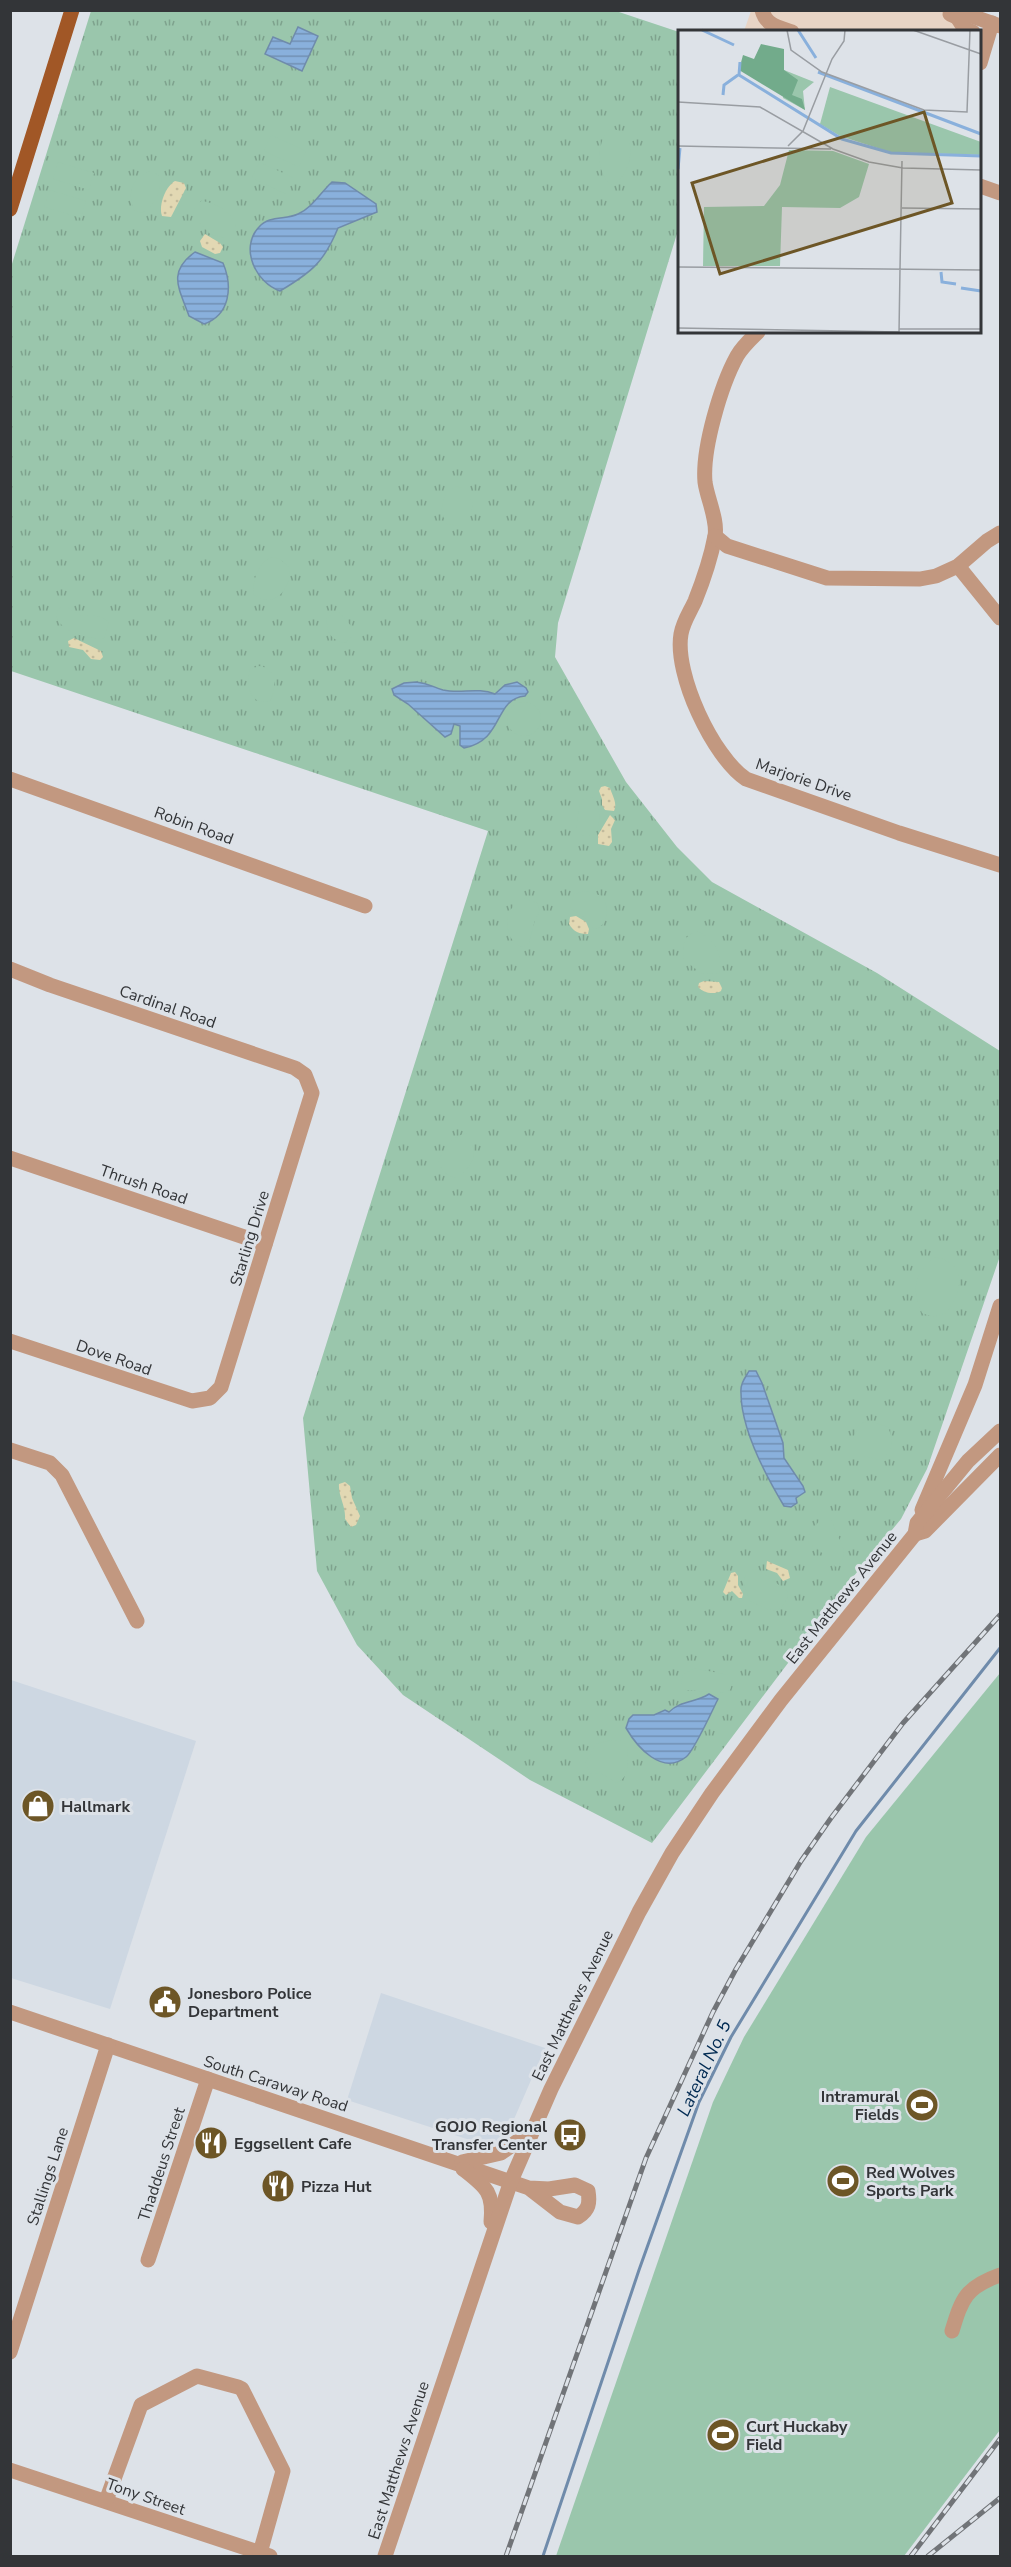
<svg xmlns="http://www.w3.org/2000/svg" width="1011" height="2567" font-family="'Nunito Sans',sans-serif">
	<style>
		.built { fill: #cdd7e2 }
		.medical { fill: #e8d4c5 }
		.grass { fill: url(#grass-tufts) }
		.sand { fill: url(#sand-dots) }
		.pitch { fill: #9ac6ac }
		.water { fill: url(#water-rules); stroke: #6f8bab; stroke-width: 1.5 }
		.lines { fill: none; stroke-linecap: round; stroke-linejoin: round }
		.stream { stroke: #6f8bab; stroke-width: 3 }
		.minor { stroke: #c29880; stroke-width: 15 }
		.major { stroke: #a15726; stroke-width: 15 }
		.rail-casing { stroke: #717478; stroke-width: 5 }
		.rail { stroke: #dde2e8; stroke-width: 3; stroke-dasharray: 9; stroke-linecap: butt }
		.labels { text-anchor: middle; stroke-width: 6; stroke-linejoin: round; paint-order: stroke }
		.street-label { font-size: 16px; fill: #333538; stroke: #dde2e8 }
		.poi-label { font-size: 16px; font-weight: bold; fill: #333538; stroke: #dde2e8; text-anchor: start }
		.water-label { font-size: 18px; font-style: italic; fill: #002a52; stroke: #dde2e8 }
		.inset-river { fill: none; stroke: #89b0dc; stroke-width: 3 }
		.inset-road { fill: none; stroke: #999da2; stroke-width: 1.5 }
		.view { fill: #6d5626; fill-opacity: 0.15; stroke: #6d5626; stroke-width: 3 }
		.inset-edge { fill: none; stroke: #333538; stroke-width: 3 }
	</style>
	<defs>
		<pattern id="grass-tufts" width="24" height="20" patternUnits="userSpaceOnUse" patternTransform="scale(1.5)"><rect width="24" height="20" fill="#9ac6ac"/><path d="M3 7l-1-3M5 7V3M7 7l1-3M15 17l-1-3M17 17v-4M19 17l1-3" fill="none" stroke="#7ea28d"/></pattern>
		<pattern id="sand-dots" width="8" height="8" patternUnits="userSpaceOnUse" patternTransform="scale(1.5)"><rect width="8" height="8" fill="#e2d8b3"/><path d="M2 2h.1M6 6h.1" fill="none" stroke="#c2ba9b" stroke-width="1.8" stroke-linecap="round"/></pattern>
		<pattern id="water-rules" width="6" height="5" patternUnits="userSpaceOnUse" patternTransform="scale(1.5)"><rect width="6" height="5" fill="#89b0dc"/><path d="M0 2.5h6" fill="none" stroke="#7190b3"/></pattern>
	</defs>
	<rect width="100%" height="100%" fill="#dde2e8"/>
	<!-- built -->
	<g class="built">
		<polygon points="11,1680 196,1741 110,2009 11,1978"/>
		<polygon points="381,1993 545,2048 508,2133 500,2140 490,2144 479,2143 347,2100"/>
	</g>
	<!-- medical -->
	<polygon class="medical" points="751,11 965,11 958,31 744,31"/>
	<!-- grass -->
	<polygon class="grass" points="613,10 679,32 679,227 558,623 555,657 626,782 677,847 712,882 877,973 1000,1051 1000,1256 927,1469 901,1519 853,1577 652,1843 530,1780 403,1695 357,1645 317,1571 303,1418 488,831 11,671 11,267 91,11"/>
	<!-- sand -->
	<g class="sand">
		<path d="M175 181 184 183 186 188 171 217 162 216C158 205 166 186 175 181Z"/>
		<polygon points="205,234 220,243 223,247 220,253 215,254 202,247 200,241"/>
		<polygon points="74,638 101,651 103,657 100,660 91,659 83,650 69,647 68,641"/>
		<path d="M605 786 610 788C612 795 618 804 614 811L605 810 602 805V799L599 791 601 787Z"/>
		<polygon points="610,815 615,820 611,829 612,842 609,846 598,844 598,835"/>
		<path d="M576 916 586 922 589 929 588 934C579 934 574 932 569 924L570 917Z"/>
		<path d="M704 981 719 982 722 988 721 991C714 995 703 993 698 987L699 983Z"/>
		<path d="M345 1482 350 1486 352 1498 360 1516 356 1525 351 1527 345 1519C346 1506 338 1496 339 1484Z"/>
		<polygon points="767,1561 788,1570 790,1578 783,1581 777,1573 766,1569"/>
		<polygon points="735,1572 738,1576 738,1585 743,1594 742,1598 739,1598 732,1591 726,1595 723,1592 731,1573"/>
	</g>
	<!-- pitch -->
	<g class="pitch">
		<path d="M609 129C644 129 630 180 611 185 596 172 596 144 609 129Z"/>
		<polygon points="271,135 306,151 299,167 264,151"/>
		<polygon points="58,162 94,173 89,190 53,179"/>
		<polygon points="259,162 294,178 286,194 252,178"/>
		<path d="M151 171 162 177C159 191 156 206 142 213L134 210C127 192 132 177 151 171Z"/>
		<polygon points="50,190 86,201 81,218 44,207"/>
		<path d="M201 201C215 202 240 215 235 233L225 238 210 234 193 216 195 208Z"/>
		<path d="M455 486 462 488 473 503 471 514 459 526 447 524C438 511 441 495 455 486Z"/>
		<path d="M273 557 280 559 290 568C291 589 274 610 254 595 252 580 258 562 273 557Z"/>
		<path d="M63 605C69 607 74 614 80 615 92 617 98 613 109 622L104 638C88 640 56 631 56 612Z"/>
		<path d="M339 612 352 627V636L346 643C331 640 326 633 327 618L333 613Z"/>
		<path d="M259 666C277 668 277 687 270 701 249 706 246 685 250 669Z"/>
		<circle cx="524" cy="719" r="17"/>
		<path d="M592 797C601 808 603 827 591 836L582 835 576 828 580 800Z"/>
		<path d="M586 891 602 896C609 907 609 922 597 929L593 928 585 918 570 908 574 894Z"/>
		<path d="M525 898 537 903 540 911 535 920 529 943 523 947C507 942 507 927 507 913L519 901Z"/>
		<path d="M696 931C714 938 724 955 719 974L701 973 684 960C682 947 682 937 696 931Z"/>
		<path d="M466 1133C480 1152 474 1166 456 1178 446 1176 442 1170 438 1162 443 1148 453 1137 466 1133Z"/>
		<path d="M934 1257C968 1262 963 1292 946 1313L933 1317 922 1313C911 1287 914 1276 934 1257Z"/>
		<path d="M869 1421 888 1427C894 1442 894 1450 880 1460L864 1456 854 1436 859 1424Z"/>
		<path d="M827 1514C833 1520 833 1525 836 1532 842 1545 850 1556 836 1567L818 1549 809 1544 808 1537 821 1518Z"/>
		<path d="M753 1569 759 1570 787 1591 788 1596C779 1619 767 1609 750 1601L743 1582 747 1572Z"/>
		<polygon points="694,1668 728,1675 733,1681 730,1690 724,1693 686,1690 681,1683 683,1675"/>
		<polygon points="1000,1673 1000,2430 904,2556 556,2556 713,2102 744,2037 866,1837"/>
		<path d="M611 1740 621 1741 627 1747C628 1762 631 1775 617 1783L602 1774 590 1773 585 1763 596 1744Z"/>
	</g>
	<!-- water -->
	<g class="water">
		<polygon points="298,27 318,36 302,71 265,54 273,37 290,44"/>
		<path d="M332 182 345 183 376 204 377 212 338 228C324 262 312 272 280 291 256 283 239 248 259 227 269 215 286 220 298 214 312 208 321 192 332 182Z"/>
		<path d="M195 252 223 263C233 287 230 315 204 324L189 316C179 288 167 272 195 252Z"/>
		<path d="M416 682C429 683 432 687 443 690 461 694 477 687 495 694L505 685 517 682 526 688 528 692 525 696C493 699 505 740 464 748L460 745V726L454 724 451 734 445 737 408 704 394 695 392 689 404 683Z"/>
		<path d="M749 1371H756L762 1383 783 1443 784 1458 803 1486 805 1492 796 1498 797 1503 791 1507 784 1506C766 1476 741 1428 741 1393 740 1384 745 1378 749 1371Z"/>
		<path d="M709 1694 718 1699C712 1711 694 1751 686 1757 662 1776 637 1747 626 1728L629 1719 633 1715H654L665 1710 669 1712C681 1700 695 1703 709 1694Z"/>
	</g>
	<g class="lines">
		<!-- stream -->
		<polyline class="stream" points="543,2556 639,2270 699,2102 731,2037 856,1831 1000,1648"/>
		<!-- minor -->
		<g class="minor">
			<path d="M762 10C766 26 779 27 792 32"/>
			<polyline points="951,10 950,14 957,17 969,15 1000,26"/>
			<polyline points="957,17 964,28 973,32"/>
			<polyline points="980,63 992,23"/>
			<polyline points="980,186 1000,193"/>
			<path d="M758 332C751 339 743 346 737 356 721 385 702 449 705 482 707 498 718 520 715 536 711 557 703 581 695 601 690 612 683 622 681 634 674 674 713 757 746 779L899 833 1000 865"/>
			<polyline points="715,536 727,546 827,578 920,579 936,576 958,566 987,541 1000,533"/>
			<polyline points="958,566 1000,618"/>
			<polyline points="10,779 365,906"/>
			<polyline points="10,969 50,985 295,1068 305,1075 312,1093 221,1387 210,1398 192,1401 10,1341"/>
			<polyline points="10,1158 265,1244"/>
			<polyline points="10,1450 50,1463 62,1475 137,1621"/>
			<polyline points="922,1510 975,1385 1000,1306"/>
			<polyline points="915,1534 925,1531 1000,1455"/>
			<path d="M10 2012 529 2188 549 2189 575 2185 588 2191C590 2203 589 2210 578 2217L560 2212 529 2188"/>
			<polyline points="462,2162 501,2153 529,2133"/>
			<path d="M463 2169C486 2187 494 2192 491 2222"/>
			<polyline points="148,2260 208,2079"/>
			<path d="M952 2331C962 2298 966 2287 1000 2275"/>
			<polyline points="10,2352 108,2045"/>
			<polyline points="10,2470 270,2556"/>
			<polyline points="106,2501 141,2405 197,2376 238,2387 242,2389 283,2471 260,2553"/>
			<polyline points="385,2556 511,2181 551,2089 639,1912 672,1853 712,1793 781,1700 915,1534 917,1523 968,1461 1000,1431"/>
		</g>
		<!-- major -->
		<polyline class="major" points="10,209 72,10"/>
		<defs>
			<g id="rail">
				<polyline points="506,2556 646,2158 713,2012 736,1969 801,1861 831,1818 903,1723 1000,1615"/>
				<polyline points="911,2556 1000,2439"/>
				<polyline points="928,2556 1000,2498"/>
			</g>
		</defs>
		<!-- rail casing -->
		<use href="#rail" class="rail-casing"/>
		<!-- rail -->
		<use href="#rail" class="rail"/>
	</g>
	<!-- icons -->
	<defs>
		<symbol id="shop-disc" viewBox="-11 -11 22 22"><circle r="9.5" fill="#6d5626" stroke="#dde2e8"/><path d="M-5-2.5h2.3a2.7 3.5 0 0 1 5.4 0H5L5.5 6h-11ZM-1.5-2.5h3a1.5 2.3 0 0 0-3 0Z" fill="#fff"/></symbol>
		<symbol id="civic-disc" viewBox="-11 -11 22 22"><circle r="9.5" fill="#6d5626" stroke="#dde2e8"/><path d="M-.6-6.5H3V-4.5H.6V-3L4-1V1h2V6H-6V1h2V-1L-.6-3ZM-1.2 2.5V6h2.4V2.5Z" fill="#fff"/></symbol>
		<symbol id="stadium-disc" viewBox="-11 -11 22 22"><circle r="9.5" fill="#6d5626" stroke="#dde2e8"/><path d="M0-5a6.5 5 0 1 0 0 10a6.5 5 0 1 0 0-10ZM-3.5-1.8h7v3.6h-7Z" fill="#fff"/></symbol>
		<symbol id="bus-disc" viewBox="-11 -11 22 22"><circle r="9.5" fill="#6d5626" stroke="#dde2e8"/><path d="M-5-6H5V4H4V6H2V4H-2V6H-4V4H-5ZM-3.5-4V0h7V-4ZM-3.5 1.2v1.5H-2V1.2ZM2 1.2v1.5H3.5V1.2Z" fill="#fff"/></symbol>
		<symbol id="restaurant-disc" viewBox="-11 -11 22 22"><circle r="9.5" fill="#6d5626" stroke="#dde2e8"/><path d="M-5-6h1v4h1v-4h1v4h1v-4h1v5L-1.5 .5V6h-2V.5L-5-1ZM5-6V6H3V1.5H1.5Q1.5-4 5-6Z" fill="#fff"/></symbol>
	</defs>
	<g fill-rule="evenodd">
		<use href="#shop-disc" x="19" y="1787" width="38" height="38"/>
		<use href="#civic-disc" x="146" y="1983" width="38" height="38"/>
		<use href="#stadium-disc" x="903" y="2086" width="38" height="38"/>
		<use href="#bus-disc" x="551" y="2116" width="38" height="38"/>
		<use href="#restaurant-disc" x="192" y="2124" width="38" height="38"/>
		<use href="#stadium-disc" x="824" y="2162" width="38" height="38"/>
		<use href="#restaurant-disc" x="259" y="2167" width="38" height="38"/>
		<use href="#stadium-disc" x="704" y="2416" width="38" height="38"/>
	</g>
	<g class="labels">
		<!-- street labels -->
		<g class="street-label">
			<text transform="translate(804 779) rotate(19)" y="6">Marjorie Drive</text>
			<text transform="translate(194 825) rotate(20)" y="6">Robin Road</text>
			<text transform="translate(168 1006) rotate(19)" y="6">Cardinal Road</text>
			<text transform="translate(144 1184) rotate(19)" y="6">Thrush Road</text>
			<text transform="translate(249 1238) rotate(-73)" y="6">Starling Drive</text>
			<text transform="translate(114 1357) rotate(19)" y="6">Dove Road</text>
			<text transform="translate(841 1597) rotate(-51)" y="6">East Matthews Avenue</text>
			<text transform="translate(572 2005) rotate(-64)" y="6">East Matthews Avenue</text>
			<text transform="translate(276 2083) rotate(18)" y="6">South Caraway Road</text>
			<text transform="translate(161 2164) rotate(-72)" y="6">Thaddeus Street</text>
			<text transform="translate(47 2176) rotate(-72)" y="6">Stallings Lane</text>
			<text transform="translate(398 2460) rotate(-72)" y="6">East Matthews Avenue</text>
			<text transform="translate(146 2496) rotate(19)" y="6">Tony Street</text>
		</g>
		<!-- poi labels -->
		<g class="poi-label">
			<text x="61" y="1812">Hallmark</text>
			<text x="188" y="1999">Jonesboro Police<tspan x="188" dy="18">Department</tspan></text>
			<text x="899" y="2102" text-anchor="end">Intramural<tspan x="899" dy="18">Fields</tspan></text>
			<text x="547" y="2132" text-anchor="end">GOJO Regional<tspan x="547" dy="18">Transfer Center</tspan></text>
			<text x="234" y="2149">Eggsellent Cafe</text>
			<text x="866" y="2178">Red Wolves<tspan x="866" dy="18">Sports Park</tspan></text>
			<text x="301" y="2192">Pizza Hut</text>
			<text x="746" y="2432">Curt Huckaby<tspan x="746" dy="18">Field</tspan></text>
		</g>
		<!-- water labels -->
		<g class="water-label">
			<text transform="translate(704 2068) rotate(-65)" y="6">Lateral No. 5</text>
		</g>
	</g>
	<!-- overview -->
	<g transform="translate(678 30)">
		<rect width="303" height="303" fill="#dde2e8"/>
		<path d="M106 40 136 52 125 61 127 80 105 68ZM111 120 155 121 191 134 181 167 162 178 104 177 102 236H25L26 177 86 176 102 155Z" fill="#9ac6ac"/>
		<path d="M83 14 106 19V40L120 50 114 65 124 69 127 80 61 40 65 25 76 29Z" fill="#72ab8b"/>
		<path d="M152 57 303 112V125L212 122 162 106 142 94Z" fill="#9ac6ac"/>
		<path class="inset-river" d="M24 0 56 15M120 0 138 28M62 32 61 45 164 109 213 123 303 126M140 42 303 104M45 65 46 55 60 45M0 139 2 118M263 242 264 252 278 254M283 258 303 261"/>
		<path class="inset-road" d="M109 0 113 20 144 42 246 80 289 82 292 0M235 0 303 24M0 72 82 77 155 119 191 132 225 138 303 140M0 116 153 119M110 116 125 101 154 29 166 11 167 0M224 178 303 179M0 237 303 240M222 239 224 131M0 298 221 302M221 299H303M221 303 222 239"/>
		<path class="view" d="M246 82 274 173 42 244 14 153Z"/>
		<rect width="303" height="303" class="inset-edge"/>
	</g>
	<!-- border -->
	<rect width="1011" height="2567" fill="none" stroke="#333538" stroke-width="24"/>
</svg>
